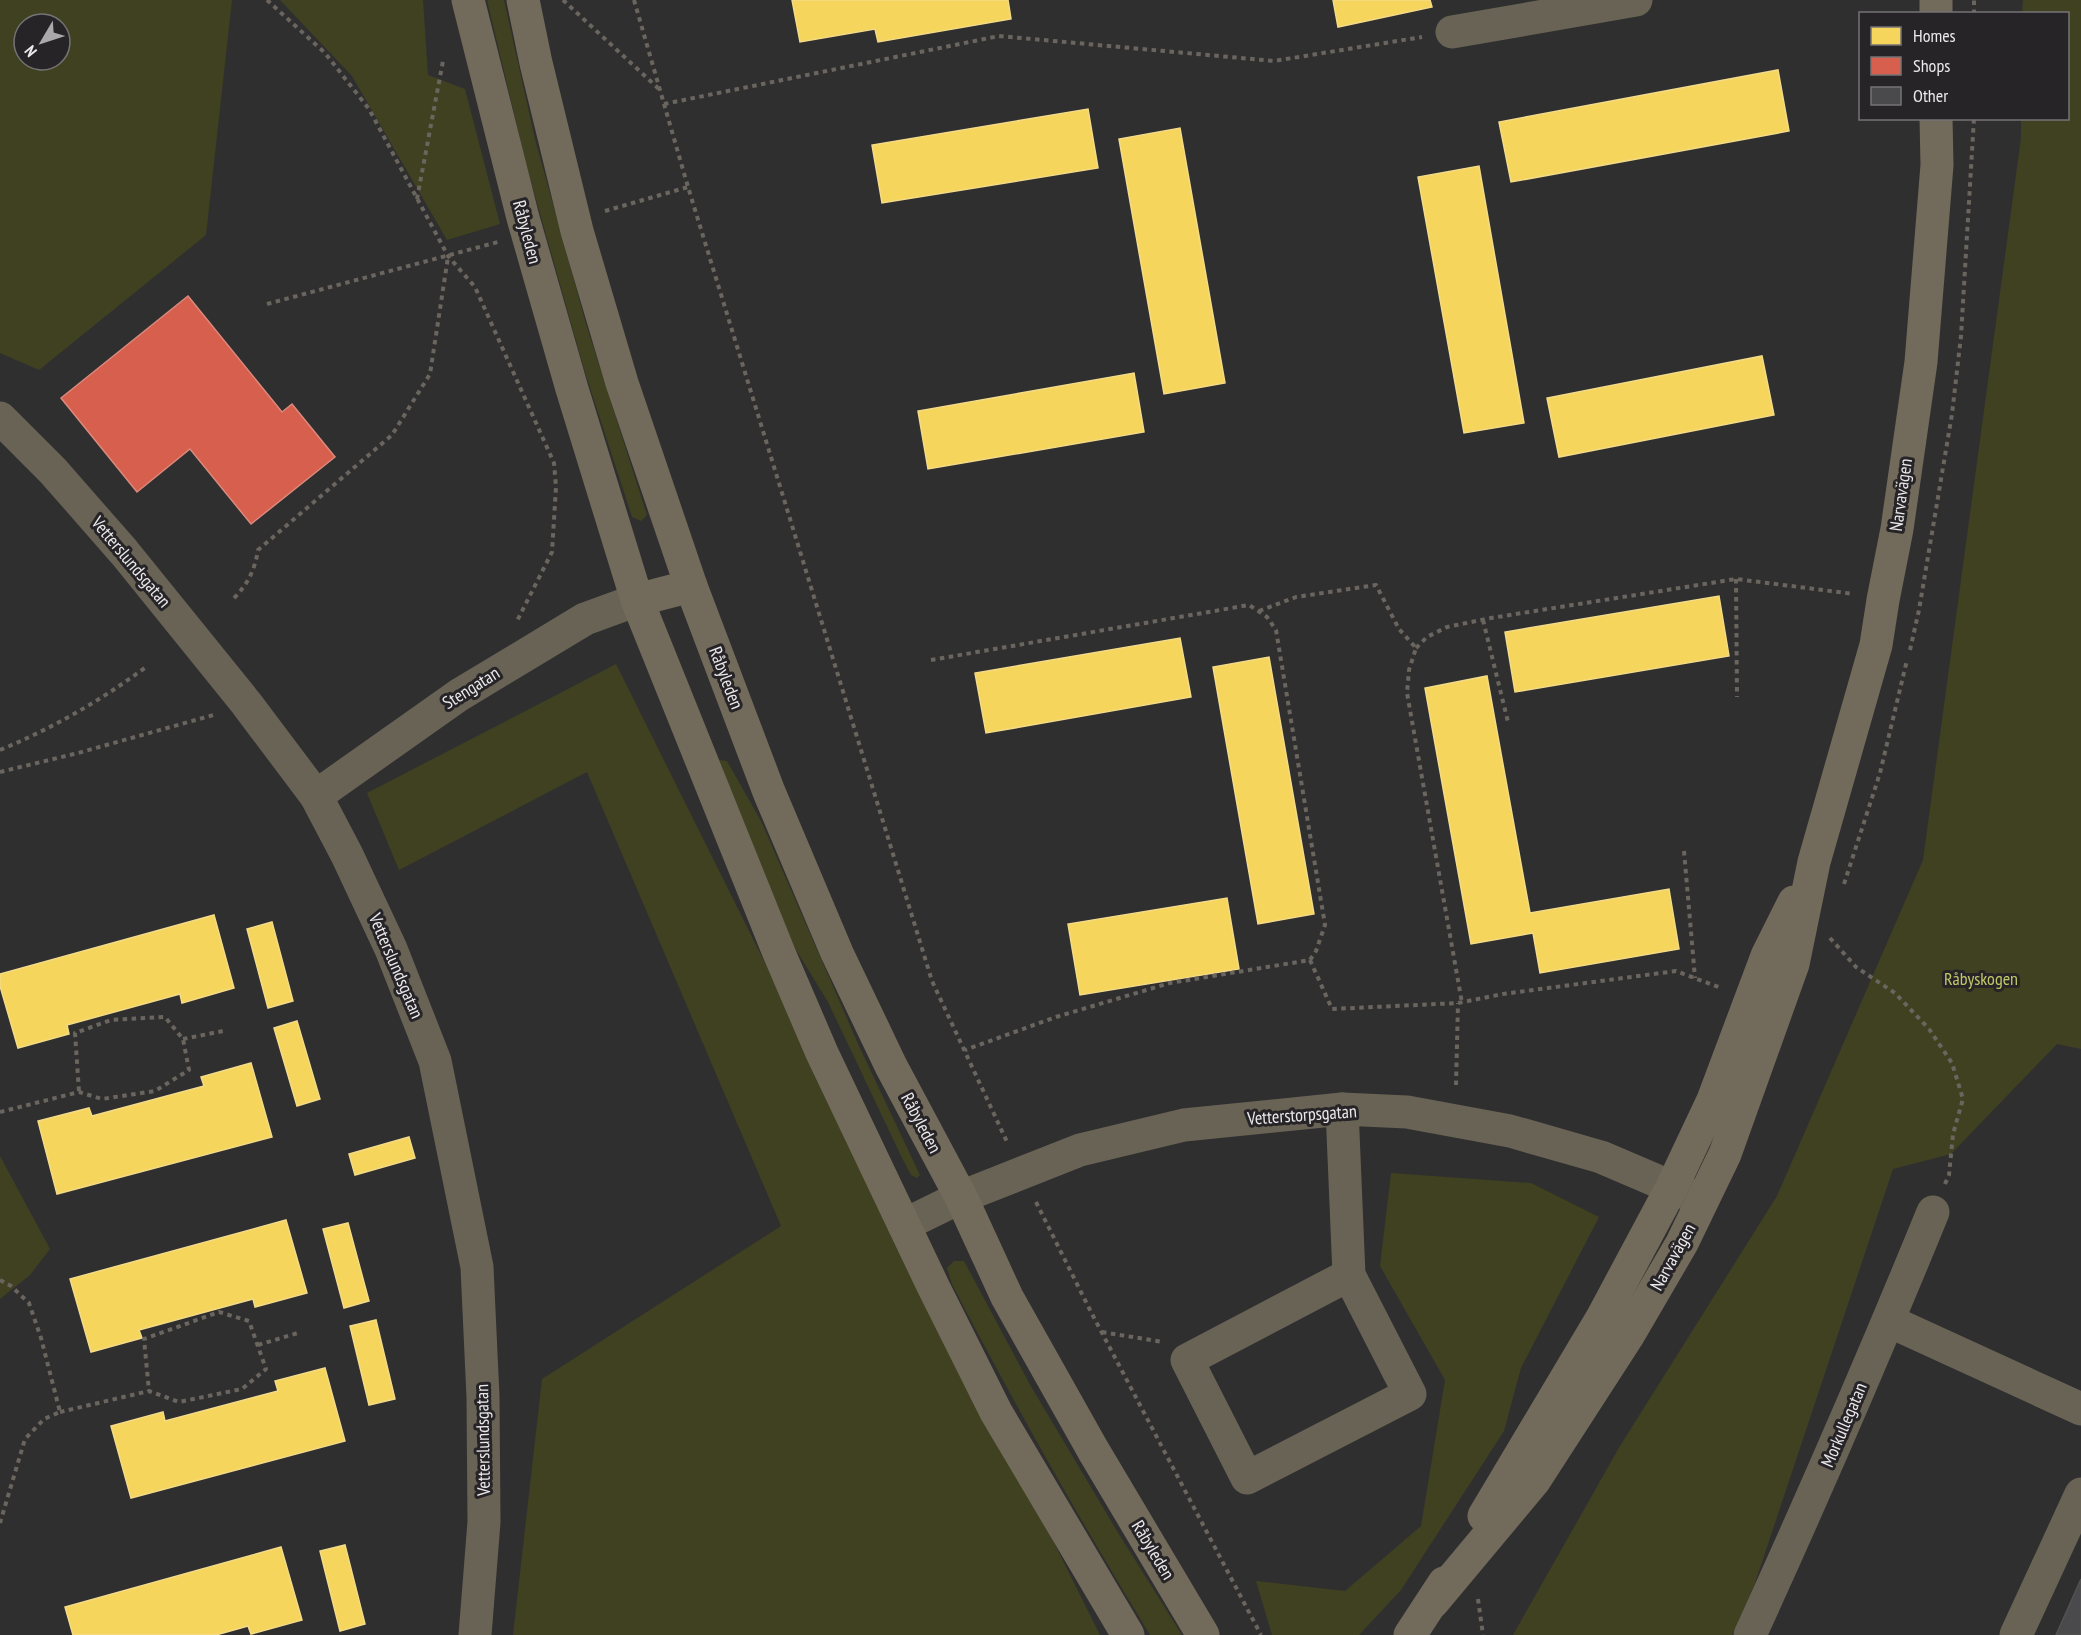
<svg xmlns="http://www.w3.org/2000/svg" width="2081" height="1635" font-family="'PT Sans Narrow',sans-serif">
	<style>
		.green { fill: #3f4121; fill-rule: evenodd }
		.homes { fill: #f6d55c; stroke: #f3db87; stroke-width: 1.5 }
		.shops { fill: #d6604d; stroke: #dc897c; stroke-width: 1.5 }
		.building { fill: #4a494b; stroke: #535253; stroke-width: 1.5 }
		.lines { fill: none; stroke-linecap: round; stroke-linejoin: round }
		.path { stroke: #6a655e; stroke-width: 4; stroke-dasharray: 4.5 4.5; stroke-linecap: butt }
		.minor { stroke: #696355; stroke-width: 33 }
		.major { stroke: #726b5b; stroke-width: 33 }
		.labels { text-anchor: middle; stroke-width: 6; stroke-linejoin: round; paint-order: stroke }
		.street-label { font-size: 18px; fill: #ebe9eb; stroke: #272427 }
		.park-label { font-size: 18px; fill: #c2c96a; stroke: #272427 }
	</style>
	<rect width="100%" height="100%" fill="#302f30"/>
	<!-- green -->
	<g class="green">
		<path d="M0 0H232L206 235 39 370 0 353ZM24 24H60V60H24Z"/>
		<polygon points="280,0 423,0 428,75 465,89 500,224 447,240 352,76"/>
		<polygon points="487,0 504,0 535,139 586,324 647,515 641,521 632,517 584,369 526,164"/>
		<polygon points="2023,0 2081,0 2081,1049 2057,1044 1951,1154 1893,1169 1754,1586 1732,1635 1513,1635 1620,1446 1777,1196 1923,860 2021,138 2021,119 2068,118 2068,14 2022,13"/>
		<polygon points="616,664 1100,1635 513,1635 542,1379 781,1226 587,772 399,870 367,793"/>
		<polygon points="719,760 727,761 761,821 859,1046 920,1175 917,1178 911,1175 902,1158 828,1002 793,945"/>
		<polygon points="0,1156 50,1249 30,1275 0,1299"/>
		<polygon points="1391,1173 1531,1183 1599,1217 1521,1368 1504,1431 1401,1590 1359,1635 1272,1635 1256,1581 1345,1591 1421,1526 1445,1380 1380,1266"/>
		<path d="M954 1261H964L1029 1383 1117 1531 1182 1635H1150C1080 1520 1014 1404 952 1284L947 1268Z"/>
	</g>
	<!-- homes -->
	<g class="homes">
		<polygon points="792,0 1008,0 1011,19 878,42 875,29 800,42"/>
		<polygon points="1333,0 1430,0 1432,7 1338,27"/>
		<polygon points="1778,70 1789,131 1511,182 1499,122"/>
		<polygon points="1088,109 1098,168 882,203 872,145"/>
		<polygon points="1180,128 1225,383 1164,394 1119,139"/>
		<polygon points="1479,166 1524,423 1464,433 1418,177"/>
		<polygon points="1762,356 1774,415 1559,457 1547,398"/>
		<polygon points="1134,373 1144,432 928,469 918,411"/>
		<polygon points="1719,596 1729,656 1515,692 1505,632"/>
		<polygon points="1180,638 1191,697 986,733 975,673"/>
		<polygon points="1269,657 1314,914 1258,924 1213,667"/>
		<polygon points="1487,676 1530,913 1669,889 1679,949 1540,973 1533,933 1471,944 1425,688"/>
		<polygon points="1227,898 1239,969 1080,995 1068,924"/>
		<polygon points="214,915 234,988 182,1003 180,994 67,1025 69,1034 18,1048 0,986 0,974"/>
		<polygon points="272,922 293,1001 268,1008 247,929"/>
		<polygon points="297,1021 320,1099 297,1106 274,1028"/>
		<polygon points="251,1063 272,1137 57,1194 38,1121 89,1108 92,1116 204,1086 201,1077"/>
		<polygon points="409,1137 415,1158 355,1175 349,1154"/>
		<polygon points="286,1220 307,1293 255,1307 253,1299 139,1330 142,1338 91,1352 70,1279"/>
		<polygon points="348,1223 369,1301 344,1308 323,1229"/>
		<polygon points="376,1320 395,1399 369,1405 350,1326"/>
		<polygon points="325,1368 345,1441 131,1498 111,1426 163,1412 165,1421 278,1391 275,1381"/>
		<polygon points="345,1545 365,1624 340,1631 320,1551"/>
		<polygon points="281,1547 302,1620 251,1634 248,1626 216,1635 73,1635 65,1607"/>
	</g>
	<!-- shops -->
	<polygon class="shops" points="188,296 282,412 292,404 335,457 251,524 190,449 137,492 61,398"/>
	<!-- building -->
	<polygon class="building" points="2081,1579 2081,1635 2056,1635"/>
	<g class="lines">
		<!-- path -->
		<g class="path">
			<polyline points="267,0 325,53 369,109 448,256 475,287 554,463 556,487 552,552 516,623"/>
			<polyline points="563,0 659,89"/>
			<polyline points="634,0 688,187 932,981 1008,1144"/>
			<polyline points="1974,14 1974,0"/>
			<polyline points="664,104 999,36 1274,61 1422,37"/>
			<polyline points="417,199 443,61"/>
			<polyline points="605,211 688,187"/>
			<polyline points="267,304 498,242"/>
			<polyline points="1736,579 1737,697"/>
			<path d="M234 598C248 584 255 569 258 550L392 435 430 374 448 257"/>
			<polyline points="1259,611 1296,597 1376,585 1399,629 1416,648 1409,670 1407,693 1462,1003"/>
			<polyline points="1483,620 1508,722"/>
			<polyline points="1416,648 1427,637 1447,627 1491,618 1736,579 1854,594"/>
			<polyline points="1910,650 1919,610 1952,414 1961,336 1974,118"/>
			<polyline points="931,660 1249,605 1267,617 1276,630 1325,925 1316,951 1310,960 1170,983 1056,1017 965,1050"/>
			<path d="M0 750C53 728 100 701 146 667"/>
			<polyline points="0,772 78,753 217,714"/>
			<polyline points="1684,851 1695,978"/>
			<polyline points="1844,884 1880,773 1907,660"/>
			<polyline points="1830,938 1856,967 1895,993 1929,1029 1952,1063 1963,1099 1953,1134 1949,1175 1945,1184"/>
			<polyline points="1310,960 1332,1009 1458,1003 1503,994 1676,971 1721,988"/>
			<polyline points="183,1039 223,1031"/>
			<polyline points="1456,1085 1458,1003"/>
			<polyline points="0,1112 79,1092 102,1099 155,1091 189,1070 183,1039 165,1017 111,1020 75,1033 79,1092"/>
			<polyline points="1036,1202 1091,1312 1261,1635"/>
			<polyline points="0,1280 11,1286 29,1303 41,1338 60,1412 44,1419 25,1439 0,1523"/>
			<polyline points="1102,1332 1163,1342"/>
			<polyline points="258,1345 301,1332"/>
			<polyline points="60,1412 149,1391 179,1402 242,1389 266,1369 249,1321 219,1312 144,1339 149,1391"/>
			<polyline points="1478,1599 1483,1635"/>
		</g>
		<!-- minor -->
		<g class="minor">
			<polyline points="1452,32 1636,0"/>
			<polyline points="0,418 53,471 124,552 246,703 316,796 347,855 391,949 435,1061 477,1267 483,1397 484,1522 475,1635"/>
			<polyline points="316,796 459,695 585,619 637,600"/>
			<polyline points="1342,1109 1349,1275 1187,1360 1247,1478 1410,1394 1349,1275"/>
			<polyline points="904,1225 961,1197 1080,1150 1184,1125 1342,1109 1407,1112 1510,1131 1601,1157 1697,1198"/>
			<polyline points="1889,1321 2081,1409"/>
			<path d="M1750 1635C1814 1495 1875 1354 1933 1212"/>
			<polyline points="2016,1635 2081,1494"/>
		</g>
		<!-- major -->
		<g class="major">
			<polyline points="468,0 523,218 572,389 637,600 779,953 822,1053 933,1286 996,1412 1128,1635"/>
			<polyline points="523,0 536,63 577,231 622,383 691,586 769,792 837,953 891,1066 961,1197 1007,1297 1093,1450 1203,1635"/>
			<polyline points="1936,0 1936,14"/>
			<polyline points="637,600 691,586"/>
			<polyline points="1484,1516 1602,1318 1672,1187 1713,1100 1767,956 1794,902"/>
			<polyline points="1433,1602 1534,1481 1629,1334 1682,1243 1725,1154 1793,964 1814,862 1876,645 1883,600 1897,529 1921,362 1937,165 1936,118"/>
			<polyline points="1410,1635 1444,1583"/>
		</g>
	</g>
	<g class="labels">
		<!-- street labels -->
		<g class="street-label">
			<text transform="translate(527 232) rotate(75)" y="6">Råbyleden</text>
			<text transform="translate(1901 495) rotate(-82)" y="6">Narvavägen</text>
			<text transform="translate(131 562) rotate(50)" y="6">Vetterslundsgatan</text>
			<text transform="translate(726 678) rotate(69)" y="6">Råbyleden</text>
			<text transform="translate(471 688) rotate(-32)" y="6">Stengatan</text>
			<text transform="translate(396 966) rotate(67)" y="6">Vetterslundsgatan</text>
			<text transform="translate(1302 1115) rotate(-4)" y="6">Vetterstorpsgatan</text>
			<text transform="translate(921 1123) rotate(62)" y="6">Råbyleden</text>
			<text transform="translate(1673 1257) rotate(-61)" y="6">Narvavägen</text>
			<text transform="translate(1844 1425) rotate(-67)" y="6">Morkullegatan</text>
			<text transform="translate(483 1440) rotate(-91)" y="6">Vetterslundsgatan</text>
			<text transform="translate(1153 1550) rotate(59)" y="6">Råbyleden</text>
		</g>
		<!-- park labels -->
		<g class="park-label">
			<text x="1981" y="985">Råbyskogen</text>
		</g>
	</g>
	<!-- legend -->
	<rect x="1859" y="12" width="210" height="108" fill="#272427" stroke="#757375" stroke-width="1.5"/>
	<rect x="1871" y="27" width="30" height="18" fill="#f6d55c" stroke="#757375" stroke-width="1.5"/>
	<text x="1913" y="42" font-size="18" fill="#ebe9eb">Homes</text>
	<rect x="1871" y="57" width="30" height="18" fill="#d6604d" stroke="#757375" stroke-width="1.5"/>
	<text x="1913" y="72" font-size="18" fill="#ebe9eb">Shops</text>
	<rect x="1871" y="87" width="30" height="18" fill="#4a494b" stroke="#757375" stroke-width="1.5"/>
	<text x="1913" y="102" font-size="18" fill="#ebe9eb">Other</text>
	<!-- north arrow -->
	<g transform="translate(42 42) rotate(231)"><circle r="28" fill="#272427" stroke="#757375" stroke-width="1.5"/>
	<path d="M0-4.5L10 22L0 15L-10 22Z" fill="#aaa8aa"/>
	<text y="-9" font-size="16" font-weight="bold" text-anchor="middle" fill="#ebe9eb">N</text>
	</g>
</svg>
